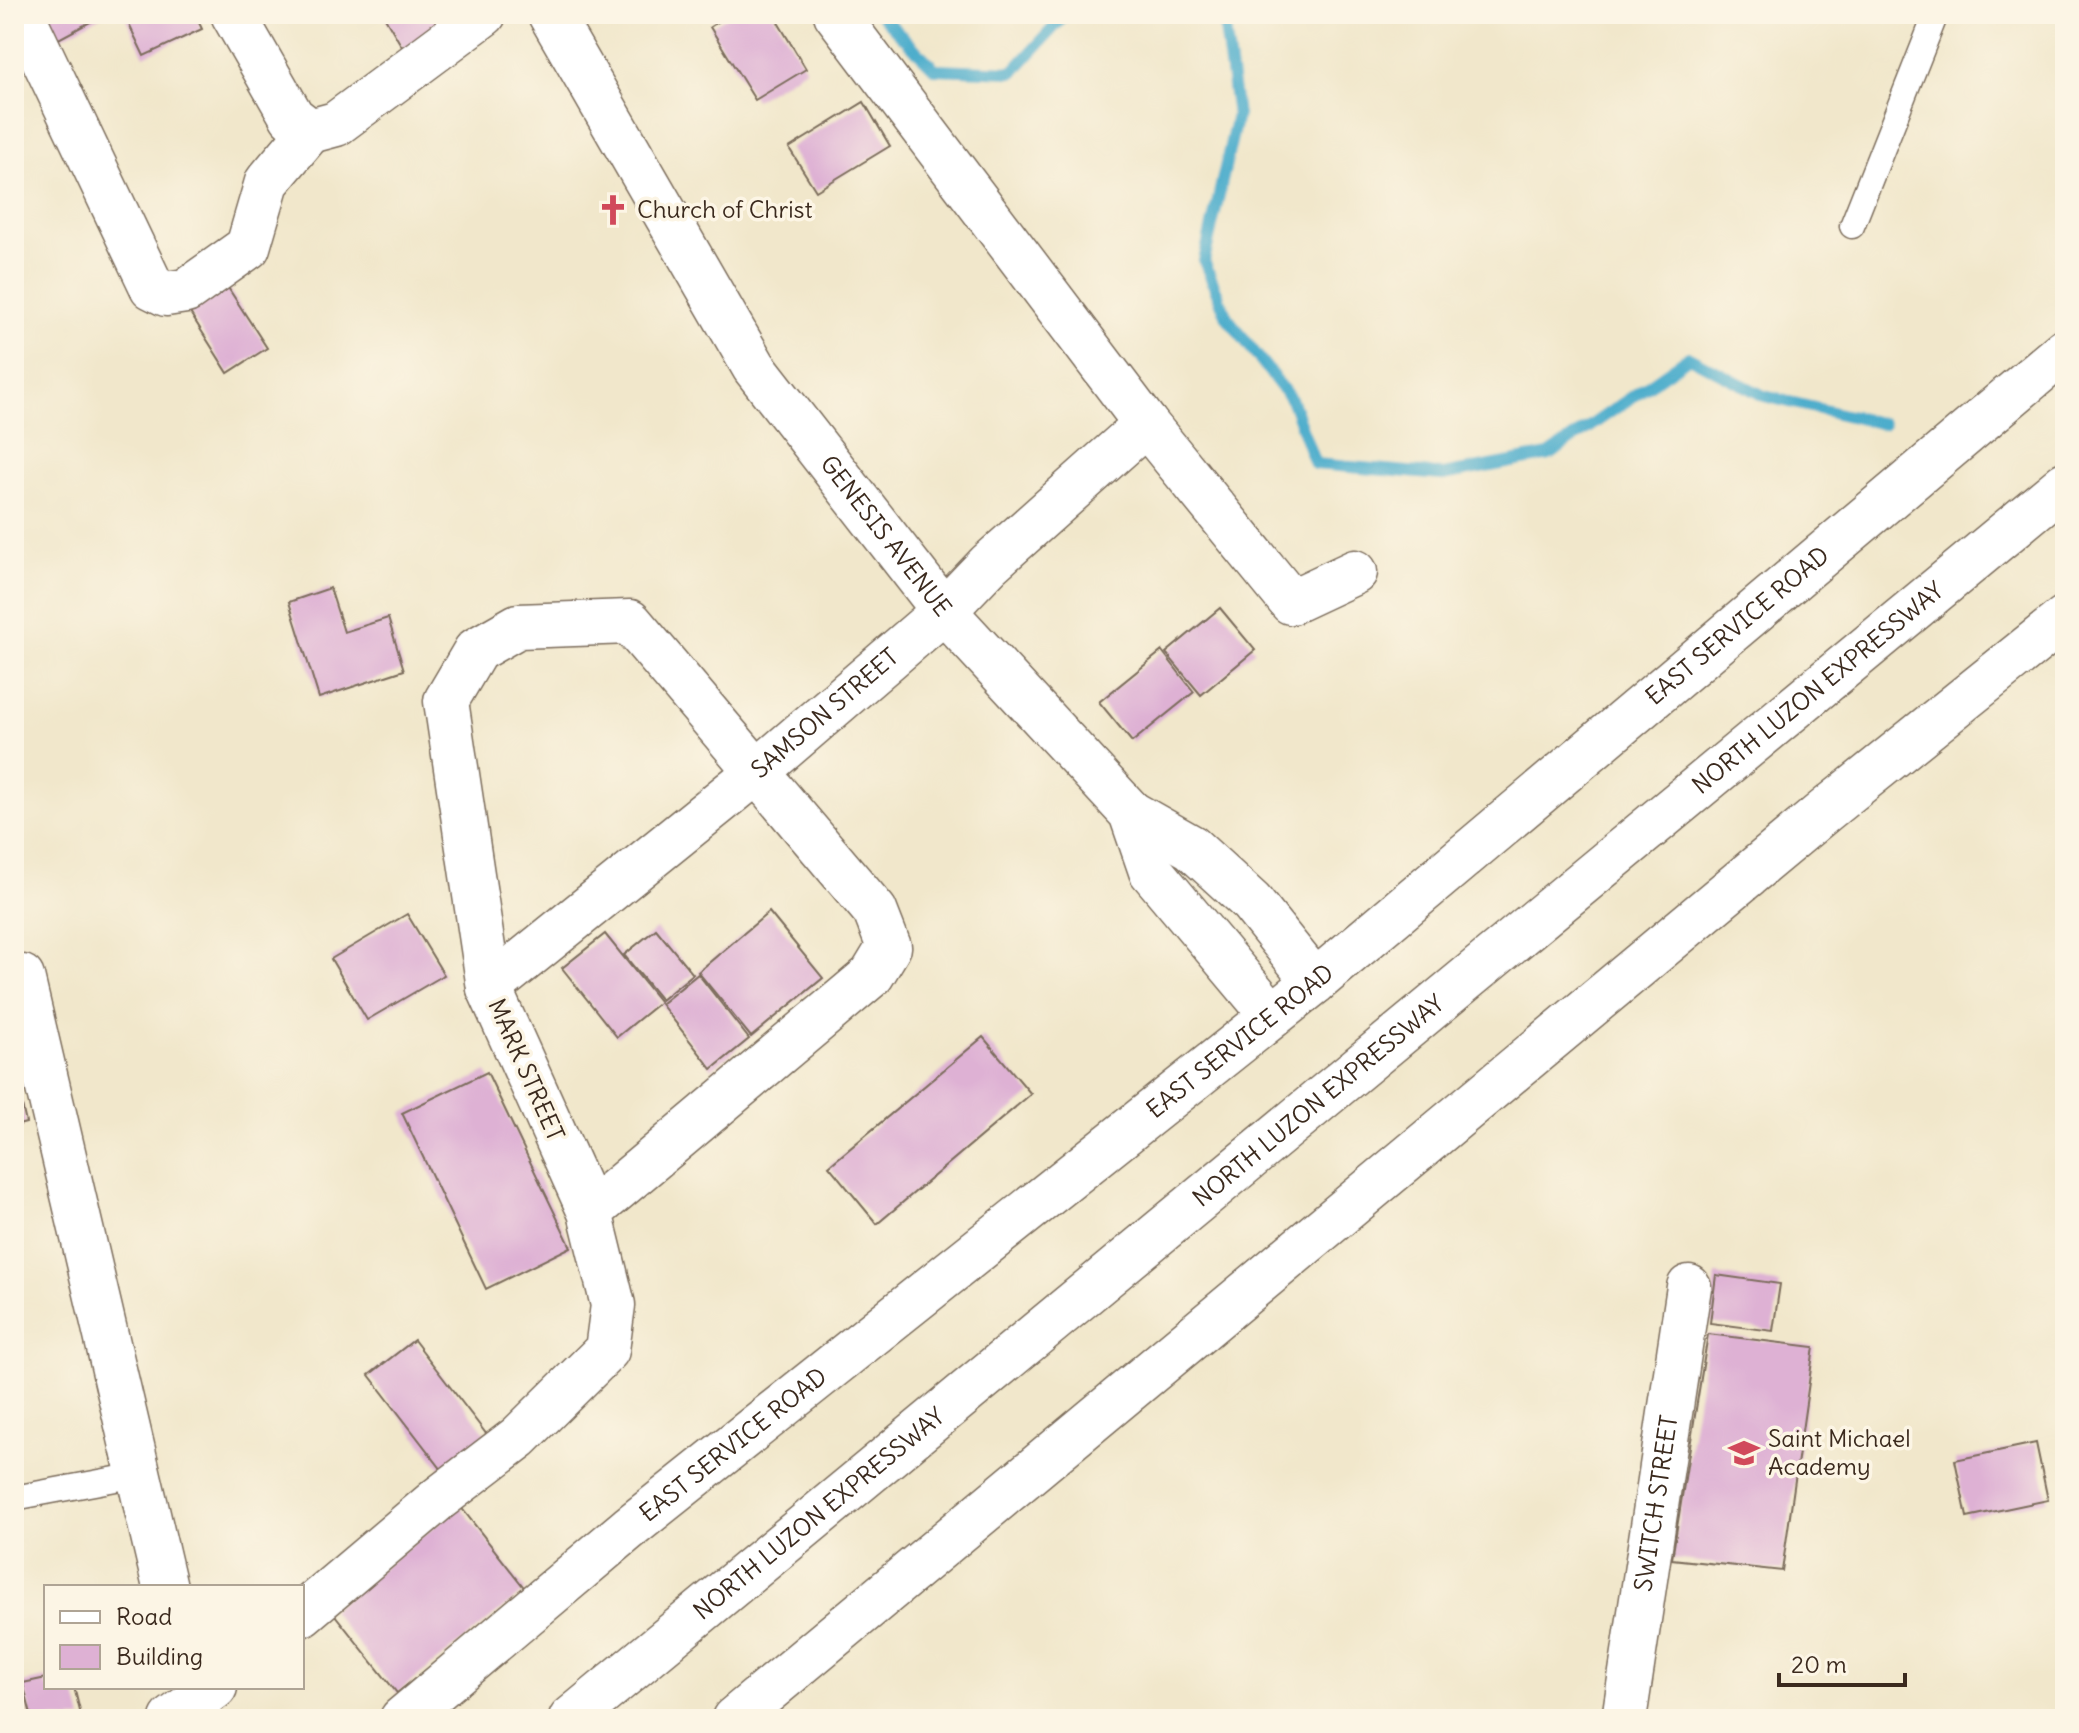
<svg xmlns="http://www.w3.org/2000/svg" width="2079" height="1733" font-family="Delius,sans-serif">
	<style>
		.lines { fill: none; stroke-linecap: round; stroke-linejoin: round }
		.stream { stroke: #4dadcc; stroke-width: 12 }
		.building { fill: #deb1d4 }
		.service-casing { stroke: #7b6c5b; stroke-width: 27 }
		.minor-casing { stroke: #7b6c5b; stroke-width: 47 }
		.secondary-casing { stroke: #7b6c5b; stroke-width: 47 }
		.motorway-casing { stroke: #7b6c5b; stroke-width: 47 }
		.service { stroke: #fff; stroke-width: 24 }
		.minor { stroke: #fff; stroke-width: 44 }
		.secondary { stroke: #fff; stroke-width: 44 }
		.motorway { stroke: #fff; stroke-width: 44 }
		.labels { text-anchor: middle; stroke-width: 7; stroke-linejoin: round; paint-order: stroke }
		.poi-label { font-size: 24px; fill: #3b2a1e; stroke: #fcf5e5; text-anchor: start }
		.street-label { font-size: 24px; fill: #3b2a1e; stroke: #fcf5e5 }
	</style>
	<rect width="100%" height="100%" fill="#fcf5e5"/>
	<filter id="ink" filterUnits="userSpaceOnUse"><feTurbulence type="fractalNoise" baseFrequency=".0125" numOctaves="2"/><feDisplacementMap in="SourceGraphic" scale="16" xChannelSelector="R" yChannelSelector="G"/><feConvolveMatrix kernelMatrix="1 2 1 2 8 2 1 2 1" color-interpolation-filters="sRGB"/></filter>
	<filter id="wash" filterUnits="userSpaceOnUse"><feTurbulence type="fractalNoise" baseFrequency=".006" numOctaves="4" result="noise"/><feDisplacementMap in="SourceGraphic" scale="32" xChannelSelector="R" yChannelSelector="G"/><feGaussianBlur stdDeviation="1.8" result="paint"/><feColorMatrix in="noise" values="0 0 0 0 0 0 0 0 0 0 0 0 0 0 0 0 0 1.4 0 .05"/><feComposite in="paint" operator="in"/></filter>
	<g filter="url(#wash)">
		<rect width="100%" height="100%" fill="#f1e7cb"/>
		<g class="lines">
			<!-- stream -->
			<g class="stream">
				<polyline points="880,14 935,69 1013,72 1066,14"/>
				<polyline points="1223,14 1237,115 1204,261 1227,317 1292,401 1315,464 1443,475 1549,455 1689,357 1764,396 1883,424"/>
			</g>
		</g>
		<g id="blocks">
			<!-- building -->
			<g class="building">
				<polygon points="40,14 105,14 55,41"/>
				<polygon points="124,14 195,14 202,29 144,56"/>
				<polygon points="383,14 472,14 405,52"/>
				<polygon points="731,14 773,14 806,69 755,100 710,27"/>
				<polygon points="864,102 890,146 816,191 789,148"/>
				<polygon points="225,283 267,348 228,373 187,308"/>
				<polygon points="330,588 344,632 388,618 404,670 319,698 289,602"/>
				<polygon points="1220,608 1255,650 1201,695 1166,653"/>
				<polygon points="1162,651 1194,692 1132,742 1099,702"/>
				<polygon points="769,912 823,978 751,1037 698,972"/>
				<polygon points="407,914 444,975 367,1020 331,959"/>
				<polygon points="656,929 693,974 661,1000 624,955"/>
				<polygon points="605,934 660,1002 617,1037 562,968"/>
				<polygon points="698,974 749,1039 712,1069 661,1004"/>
				<polygon points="983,1037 1031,1094 877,1224 829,1166"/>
				<polygon points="14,1071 26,1123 14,1126"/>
				<polygon points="487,1072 571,1247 486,1289 402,1113"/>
				<polygon points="1716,1275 1780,1284 1773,1331 1710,1323"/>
				<polygon points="1708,1334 1814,1347 1782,1571 1672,1559"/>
				<polygon points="414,1340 494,1444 449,1479 369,1375"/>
				<polygon points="2036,1443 2048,1500 1967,1517 1955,1460"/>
				<polygon points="460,1506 526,1590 397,1693 331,1610"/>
				<polygon points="46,1678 46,1687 74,1687 82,1719 32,1719 23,1683"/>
			</g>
		</g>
	</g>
	<g filter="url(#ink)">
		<use href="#blocks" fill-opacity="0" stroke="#7b6c5b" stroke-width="2"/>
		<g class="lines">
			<defs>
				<g id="service">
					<polyline points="1852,226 1936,14"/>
					<polyline points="14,1498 137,1475"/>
				</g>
				<g id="minor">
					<polyline points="22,14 152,287 166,294 186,291 248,247 267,182 310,131"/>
					<polyline points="233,14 292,117 310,131 336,124 484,14"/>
					<path id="s1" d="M550 14 754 367 944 611 1131 813 1151 871 1272 1015"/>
					<polyline points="836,14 1146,424 1291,602 1355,572"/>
					<polyline points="1131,813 1191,847 1251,902 1315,982"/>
					<polyline points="22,977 165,1587"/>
					<path id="s2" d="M489 988 758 771 944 611 989 564 1146 424"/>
					<polyline points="302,1614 438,1499 519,1437 607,1350 613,1305 590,1212 489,988 446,701 476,650 518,626 630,622 875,911 889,947 872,975 590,1212"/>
					<polyline points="172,1719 215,1687"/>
					<path id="s3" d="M1624 1719 1689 1287"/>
				</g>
				<g id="secondary">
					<path id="s4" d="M402 1719 629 1528 1315 982 2065 350"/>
				</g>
				<g id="motorway">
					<path id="s5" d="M571 1719 2065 484"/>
					<polyline points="734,1719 1826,810 2065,618"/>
				</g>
			</defs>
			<!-- service casing -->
			<use href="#service" class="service-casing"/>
			<!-- minor casing -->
			<use href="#minor" class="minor-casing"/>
			<!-- secondary casing -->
			<use href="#secondary" class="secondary-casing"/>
			<!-- motorway casing -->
			<use href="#motorway" class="motorway-casing"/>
			<!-- service -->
			<use href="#service" class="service"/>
			<!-- minor -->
			<use href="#minor" class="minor"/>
			<!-- secondary -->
			<use href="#secondary" class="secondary"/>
			<!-- motorway -->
			<use href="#motorway" class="motorway"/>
		</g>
	</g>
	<!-- icons -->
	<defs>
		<symbol id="church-bare" viewBox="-9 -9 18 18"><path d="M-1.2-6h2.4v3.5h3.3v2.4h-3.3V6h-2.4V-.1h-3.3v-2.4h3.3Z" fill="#d1495b" stroke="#fcf5e5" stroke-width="2.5" paint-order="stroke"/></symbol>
		<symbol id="school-bare" viewBox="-9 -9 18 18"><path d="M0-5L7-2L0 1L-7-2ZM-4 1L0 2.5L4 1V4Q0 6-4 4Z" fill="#d1495b" stroke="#fcf5e5" stroke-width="2.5" paint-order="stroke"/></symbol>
	</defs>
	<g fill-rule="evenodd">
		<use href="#church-bare" x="591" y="188" width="44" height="44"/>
		<use href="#school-bare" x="1722" y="1431" width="44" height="44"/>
	</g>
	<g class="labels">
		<!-- poi labels -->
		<g class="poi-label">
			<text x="637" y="218">Church of Christ</text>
			<text x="1768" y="1447">Saint Michael<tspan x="1768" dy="28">Academy</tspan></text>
		</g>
		<!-- street labels -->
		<g class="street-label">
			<text dy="8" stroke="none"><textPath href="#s1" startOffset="622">GENESIS AVENUE</textPath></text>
			<text dy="8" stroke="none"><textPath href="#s4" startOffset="1726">EAST SERVICE ROAD</textPath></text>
			<text dy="8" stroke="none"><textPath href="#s5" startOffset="1618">NORTH LUZON EXPRESSWAY</textPath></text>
			<text dy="8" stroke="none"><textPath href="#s2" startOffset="434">SAMSON STREET</textPath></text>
			<text dy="8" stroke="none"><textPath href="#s4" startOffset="1078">EAST SERVICE ROAD</textPath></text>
			<text transform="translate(526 1070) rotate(66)" y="8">MARK STREET</text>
			<text dy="8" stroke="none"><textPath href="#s5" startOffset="970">NORTH LUZON EXPRESSWAY</textPath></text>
			<text dy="8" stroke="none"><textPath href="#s4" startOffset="430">EAST SERVICE ROAD</textPath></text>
			<text dy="8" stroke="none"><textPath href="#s3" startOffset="218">SWITCH STREET</textPath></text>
			<text dy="8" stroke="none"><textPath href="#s5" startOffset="322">NORTH LUZON EXPRESSWAY</textPath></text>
		</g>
	</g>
	<!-- margin -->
	<rect width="2079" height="1733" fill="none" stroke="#fcf5e5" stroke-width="48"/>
	<!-- legend -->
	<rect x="44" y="1585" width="260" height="104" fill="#fcf5e5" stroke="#afa495" stroke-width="2"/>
	<rect x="60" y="1611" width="40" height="12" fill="#ffffff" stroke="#afa495" stroke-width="2"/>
	<text x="116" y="1625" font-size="24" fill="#3b2a1e">Road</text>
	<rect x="60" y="1645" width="40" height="24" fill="#deb1d4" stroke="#afa495" stroke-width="2"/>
	<text x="116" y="1665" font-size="24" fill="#3b2a1e">Building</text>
	<!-- scale -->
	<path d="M1779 1673v12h126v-12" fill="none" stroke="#3b2a1e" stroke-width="4"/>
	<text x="1791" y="1673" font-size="24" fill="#3b2a1e" stroke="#fcf5e5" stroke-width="6" paint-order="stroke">20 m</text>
</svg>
